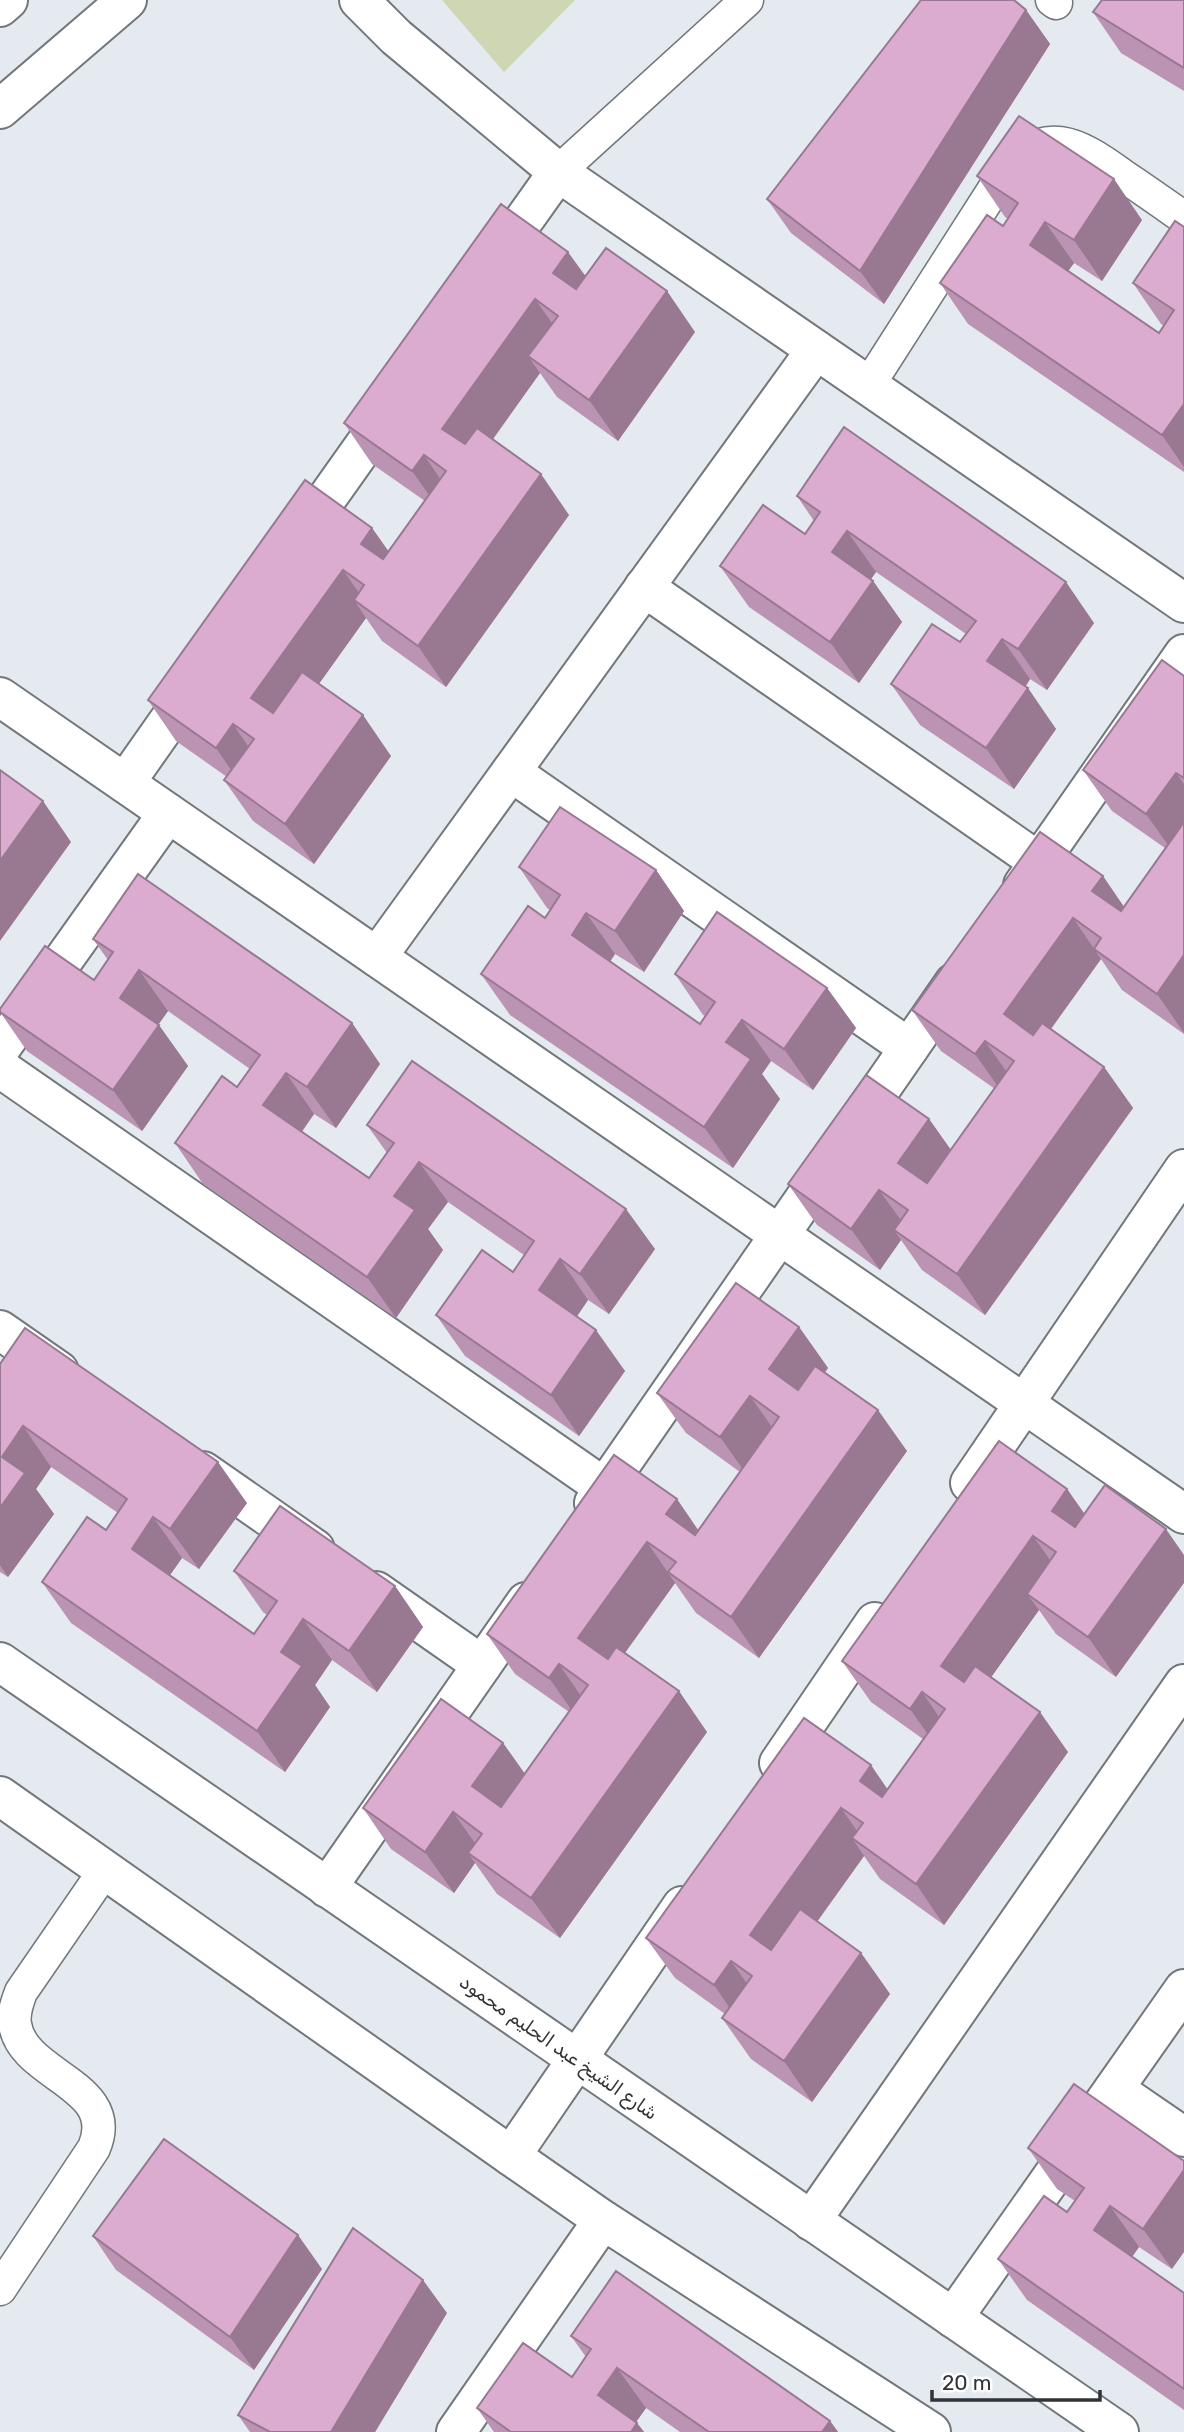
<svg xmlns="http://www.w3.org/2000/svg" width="1184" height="2432" font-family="Rubik,Vazirmatn,sans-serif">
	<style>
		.green { fill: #ced6b4 }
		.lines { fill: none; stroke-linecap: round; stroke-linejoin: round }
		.service-casing { stroke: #71777b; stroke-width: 35 }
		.minor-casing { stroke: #71777b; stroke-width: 42 }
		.tertiary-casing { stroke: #71777b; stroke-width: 42 }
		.service { stroke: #fff; stroke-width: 32 }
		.minor { stroke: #fff; stroke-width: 38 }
		.tertiary { stroke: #fff; stroke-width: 38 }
		.wall { fill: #bc94b3 }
		.shaded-wall { fill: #997892 }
		.building { fill: #dbacd0; stroke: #997892; stroke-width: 2 }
		.labels { text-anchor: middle; stroke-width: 5; stroke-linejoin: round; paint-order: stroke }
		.street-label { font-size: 19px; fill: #313436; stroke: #fff }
	</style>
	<rect width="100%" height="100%" fill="#e4eaef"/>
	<!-- green -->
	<polygon class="green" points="442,0 575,0 504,72"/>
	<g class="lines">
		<defs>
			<g id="service">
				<polyline points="1052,0 1056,3"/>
				<polyline points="558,172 747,0"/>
				<path d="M868 386 1003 175C1042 122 1078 143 1122 175 1143 189 1163 203 1184 218"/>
				<path d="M0 2289 94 2148C121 2084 22 2077 15 2024 13 2013 17 2003 21 1992L105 1870"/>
			</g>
			<g id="minor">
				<polyline points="359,0 396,37 558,172 1184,603"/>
				<polyline points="0,7 8,0"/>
				<polyline points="494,262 558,172"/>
				<polyline points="298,539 393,405"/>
				<polyline points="644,587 1039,862"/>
				<polyline points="0,697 1184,1514"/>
				<polyline points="511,772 909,1048"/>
				<polyline points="125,783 196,682"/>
				<polyline points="1023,885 1184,654"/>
				<polyline points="377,957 816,350"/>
				<polyline points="0,1049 168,813"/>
				<polyline points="0,1068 605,1488"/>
				<polyline points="0,1330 59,1371"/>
				<polyline points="203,1471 315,1549"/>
				<polyline points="970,1483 1184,1169"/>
				<polyline points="594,1503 954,983"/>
				<polyline points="376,1591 482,1665"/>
				<polyline points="779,1763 875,1622"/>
				<polyline points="327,1888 526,1602"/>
				<polyline points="1114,2089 1184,2137"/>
				<polyline points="511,2156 682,1906"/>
				<polyline points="811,2221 1184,1684"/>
				<polyline points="953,2318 1184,1989"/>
				<polyline points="456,2432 603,2220"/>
			</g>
			<g id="tertiary">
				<polyline points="0,109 127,0"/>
				<polyline points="0,1662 1119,2432"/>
				<polyline points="0,1796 511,2156 603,2220 931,2432"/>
			</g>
		</defs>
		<!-- service casing -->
		<use href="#service" class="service-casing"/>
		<!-- minor casing -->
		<use href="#minor" class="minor-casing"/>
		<!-- tertiary casing -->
		<use href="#tertiary" class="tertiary-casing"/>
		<!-- service -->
		<use href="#service" class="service"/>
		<!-- minor -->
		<use href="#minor" class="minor"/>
		<!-- tertiary -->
		<use href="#tertiary" class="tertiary"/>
	</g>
	<!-- wall -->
	<g class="wall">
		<polygon points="1184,0 1184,91 1121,53 1093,12"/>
		<polygon points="1026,10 1050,44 884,304 791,233 767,199"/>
		<polygon points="977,176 1142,220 1102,281 1074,263 1068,271 1159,333 1164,326 1161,324 1133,283 1184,227 1184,472 968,324 940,283 1003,226 1008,219 1005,217"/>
		<polygon points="501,204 586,276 695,332 618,441 557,397 540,373 492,439 569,515 446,687 382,641 366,618 319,684 391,756 314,864 253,821 224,780 227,777 176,741 148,700 372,528 388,551 425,501 372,464 344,423"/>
		<polygon points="797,496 1094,623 1047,690 1030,679 1025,687 1056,729 1014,789 920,725 891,684 960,642 966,634 876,572 871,579 873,581 902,622 859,683 749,607 720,566 805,534 814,521"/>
		<polygon points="1184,676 1184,1034 1122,990 1101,959 1051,1029 1104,1067 1133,1108 985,1315 922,1270 901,1240 880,1270 817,1225 788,1184 929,1119 951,1150 995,1089 941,1051 912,1010 1040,832 1124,907 1165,848 1112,811 1083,770"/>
		<polygon points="519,867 656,870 684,911 644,972 615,954 610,962 700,1024 706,1016 703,1015 675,974 827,988 856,1028 813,1090 771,1061 762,1074 780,1099 733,1168 510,1015 481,974 545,918 550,910 547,908"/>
		<polygon points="93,939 352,1023 380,1064 336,1128 314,1114 302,1132 369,1178 387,1153 367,1125 655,1249 609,1314 588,1300 577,1316 625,1371 579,1436 465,1356 436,1315 513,1272 524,1255 448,1202 428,1229 443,1250 396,1318 203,1184 175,1143 237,1087 250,1069 168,1011 158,1025 188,1066 142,1131 27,1051 0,1012 0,1009 94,980 108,960"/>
		<polygon points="799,1327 828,1368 825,1372 907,1451 759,1658 696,1613 675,1583 625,1653 707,1732 560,1938 497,1894 475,1863 454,1893 391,1849 363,1808 503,1743 525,1774 569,1712 515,1674 487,1634 614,1455 698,1530 740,1472 686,1433 657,1393"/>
		<polygon points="0,1364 247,1503 199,1569 182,1558 170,1575 254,1634 267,1615 263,1612 234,1571 395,1586 423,1627 377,1692 332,1660 315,1685 330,1707 285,1772 71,1623 42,1582 106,1530 118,1513 51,1467 36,1489 54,1514 8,1577 0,1572"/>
		<polygon points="1067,1489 1084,1514 1116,1677 1056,1634 1039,1610 991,1677 1068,1752 944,1925 880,1879 864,1856 817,1922 861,1953 890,1994 812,2102 751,2059 722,2018 725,2014 675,1978 646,1938 804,1718 887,1789 923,1739 871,1702 842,1661"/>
		<polygon points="1074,2084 1172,2269 1139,2247 1132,2257 1184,2293 1184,2410 1027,2300 998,2259 1067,2212 1075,2201 1057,2189 1028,2148"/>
		<polygon points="93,2236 322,2269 254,2370 116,2270"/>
		<polygon points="447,2313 375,2432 250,2432 238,2415"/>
		<polygon points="571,2336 830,2421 838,2432 680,2432 646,2408 636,2422 644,2432 494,2432 477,2408 572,2377 586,2357"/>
	</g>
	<!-- shaded-wall -->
	<g class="shaded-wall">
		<polygon points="1026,10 1050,44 884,304 860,271"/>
		<polygon points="1114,179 1142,220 1102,281 1074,240"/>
		<polygon points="1045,222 1074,263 1058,285 1030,245"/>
		<polygon points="568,252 597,292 582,314 553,273"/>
		<polygon points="667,291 695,332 618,441 589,400"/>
		<polygon points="535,299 564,340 528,356 540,373 471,470 442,429"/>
		<polygon points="1184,404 1184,467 1162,435"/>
		<polygon points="424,455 452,496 441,512 412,471"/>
		<polygon points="541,474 569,515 446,687 418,646"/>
		<polygon points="372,528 401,569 390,585 361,544"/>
		<polygon points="847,531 876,572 861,593 832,552"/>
		<polygon points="343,570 371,610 354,600 366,618 280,738 251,698"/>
		<polygon points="873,581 902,622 859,683 830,642"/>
		<polygon points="1066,582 1094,623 1047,690 1018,649"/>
		<polygon points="1002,639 1030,679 1016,702 987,661"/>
		<polygon points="1028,688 1056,729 1014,789 986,748"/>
		<polygon points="363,715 391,756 314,864 285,824"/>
		<polygon points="233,724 261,765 244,789 216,748"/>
		<polygon points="1176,773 1184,784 1184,842 1175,855 1146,814"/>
		<polygon points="43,801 71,842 0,941 0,861"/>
		<polygon points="656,870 684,911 644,972 615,931"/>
		<polygon points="1103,876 1131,917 1121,932 1092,891"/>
		<polygon points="586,913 615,954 600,976 572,935"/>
		<polygon points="1073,918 1101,959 1032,1055 1004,1014"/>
		<polygon points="1184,955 1184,1033 1157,994"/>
		<polygon points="139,970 168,1011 148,1039 120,998"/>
		<polygon points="827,988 856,1028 813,1090 784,1049"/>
		<polygon points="742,1020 771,1061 762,1074 780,1099 733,1168 704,1127 726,1042"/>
		<polygon points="352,1023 380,1064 336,1128 307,1087"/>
		<polygon points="159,1025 188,1066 142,1131 113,1090"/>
		<polygon points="985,1041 1013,1081 1004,1095 975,1054"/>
		<polygon points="1104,1067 1133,1108 985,1315 957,1274"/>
		<polygon points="286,1073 314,1114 291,1146 263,1105"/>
		<polygon points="929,1119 958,1160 927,1204 898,1163"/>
		<polygon points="419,1162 448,1202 428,1229 443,1250 396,1318 367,1277 394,1196"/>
		<polygon points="879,1190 908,1230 894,1230 901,1240 880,1270 851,1229"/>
		<polygon points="626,1209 655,1249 609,1314 580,1274"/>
		<polygon points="560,1259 588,1300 567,1331 539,1290"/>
		<polygon points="799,1327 828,1368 798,1410 769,1369"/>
		<polygon points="596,1330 625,1371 579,1436 551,1395"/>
		<polygon points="750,1396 779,1437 749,1478 720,1437"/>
		<polygon points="878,1410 907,1451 759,1658 731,1617"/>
		<polygon points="23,1426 51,1467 36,1489 54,1514 8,1577 0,1565 0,1508 2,1457"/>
		<polygon points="218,1462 247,1503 199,1569 170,1529"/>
		<polygon points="1067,1489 1096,1530 1081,1551 1052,1511"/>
		<polygon points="677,1499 705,1540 695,1555 666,1514"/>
		<polygon points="153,1517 182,1558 160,1589 132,1549"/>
		<polygon points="1166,1529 1184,1555 1184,1583 1116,1677 1088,1637"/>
		<polygon points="1033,1536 1062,1577 1027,1594 1039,1610 970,1707 941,1666"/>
		<polygon points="647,1542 675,1583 606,1679 578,1638"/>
		<polygon points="395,1586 423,1627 377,1692 349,1651"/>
		<polygon points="303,1619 332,1660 315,1685 330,1707 285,1772 257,1731 281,1652"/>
		<polygon points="559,1664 587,1705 578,1719 549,1678"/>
		<polygon points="679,1691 707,1732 560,1938 531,1898"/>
		<polygon points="922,1692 950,1733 939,1750 910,1709"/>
		<polygon points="1040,1712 1068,1752 944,1925 916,1884"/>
		<polygon points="503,1743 532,1784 501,1826 472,1786"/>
		<polygon points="871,1765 899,1806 888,1822 860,1781"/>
		<polygon points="841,1808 869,1848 852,1838 864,1856 778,1976 750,1935"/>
		<polygon points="453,1812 482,1853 468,1853 475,1863 454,1893 425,1852"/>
		<polygon points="861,1953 890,1994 812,2102 784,2061"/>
		<polygon points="731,1961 760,2002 742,2026 714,1985"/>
		<polygon points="1184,2170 1184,2252 1172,2269 1143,2229"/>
		<polygon points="1110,2206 1139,2247 1122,2271 1094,2230"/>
		<polygon points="298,2235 322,2269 254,2370 230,2337"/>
		<polygon points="423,2280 447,2313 375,2432 331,2432"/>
		<polygon points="617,2368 646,2408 629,2432 598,2395"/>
		<polygon points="830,2421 838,2432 822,2432"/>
		<polygon points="637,2423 644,2432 631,2432"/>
	</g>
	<!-- building -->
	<g class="building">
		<polygon points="921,0 1014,0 1026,10 860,271 767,199"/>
		<polygon points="1102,0 1184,0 1184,68 1093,12"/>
		<polygon points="1019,116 1114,179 1074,240 1045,222 1030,245 1159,333 1174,310 1133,283 1175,221 1184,227 1184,404 1162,435 940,283 987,215 1003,226 1018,203 977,176"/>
		<polygon points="501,204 568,252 553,273 576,289 606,248 667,291 589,400 528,356 558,316 535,299 442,429 465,444 477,428 541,474 418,646 354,600 364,585 343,570 251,698 273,713 302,672 363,715 285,824 224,780 254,739 233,724 216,748 148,700 305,480 372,528 361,544 383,559 446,471 424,455 412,471 344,423"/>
		<polygon points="844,427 1066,582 1018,649 1002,639 987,661 1028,688 986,748 891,684 932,624 960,642 976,621 847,531 832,552 873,581 830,642 720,566 763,505 805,534 820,512 797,496"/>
		<polygon points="1162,660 1184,676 1184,778 1176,773 1146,814 1083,770"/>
		<polygon points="0,770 43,801 0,861"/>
		<polygon points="560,807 656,870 615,931 586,913 572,935 700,1024 715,1002 675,974 717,912 827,988 784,1049 742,1020 726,1042 751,1059 704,1127 481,974 528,906 545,918 560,895 519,867"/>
		<polygon points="1184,822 1184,955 1157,994 1094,949 1101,938 1073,918 1004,1014 1033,1035 1042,1023 1104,1067 957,1274 894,1230 908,1210 879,1190 851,1229 788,1184 866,1075 929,1119 898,1163 927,1183 1014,1061 985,1041 975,1054 912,1010 1040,832 1103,876 1092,891 1121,911"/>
		<polygon points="138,874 352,1023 307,1087 286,1073 263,1105 369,1178 394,1143 367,1125 412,1061 626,1209 580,1274 560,1259 539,1290 596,1330 551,1395 436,1315 482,1250 513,1272 534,1241 419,1162 394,1196 415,1210 367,1277 175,1143 222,1076 237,1087 260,1055 139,970 120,998 159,1025 113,1090 0,1012 0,1009 45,946 94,980 113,952 93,939"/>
		<polygon points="736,1283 799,1327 769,1369 798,1390 815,1366 878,1410 731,1617 668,1572 676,1562 647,1542 578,1638 608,1659 616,1647 679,1691 531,1898 468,1853 482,1834 453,1812 425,1852 363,1808 441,1699 503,1743 472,1786 501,1807 588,1685 559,1664 549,1678 487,1634 614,1455 677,1499 666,1514 695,1535 779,1417 750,1396 720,1437 657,1393"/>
		<polygon points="25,1328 218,1462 170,1529 153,1517 132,1549 254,1634 277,1601 234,1571 280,1506 395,1586 349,1651 303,1619 281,1652 302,1666 257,1731 42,1582 87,1517 106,1530 127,1499 23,1426 2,1457 25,1473 0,1508 0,1364"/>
		<polygon points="999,1441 1067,1489 1052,1511 1075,1527 1105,1485 1166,1529 1088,1637 1027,1594 1056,1552 1033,1536 941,1666 964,1682 975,1666 1040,1712 916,1884 852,1838 863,1823 841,1808 750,1935 771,1950 800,1909 861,1953 784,2061 722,2018 752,1976 731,1961 714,1985 646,1938 804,1718 871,1765 860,1781 882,1797 945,1709 922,1692 910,1709 842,1661"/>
		<polygon points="1074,2084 1184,2161 1184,2170 1143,2229 1110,2206 1094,2230 1184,2293 1184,2389 998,2259 1044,2196 1067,2212 1084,2188 1028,2148"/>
		<polygon points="164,2139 298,2235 230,2337 93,2236"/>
		<polygon points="353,2228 423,2280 331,2432 270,2432 238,2415"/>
		<polygon points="616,2271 830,2421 822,2432 709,2432 617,2368 598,2395 637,2423 631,2432 511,2432 477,2408 523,2343 572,2377 591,2349 571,2336"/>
	</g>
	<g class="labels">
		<!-- street labels -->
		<g class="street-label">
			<text transform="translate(559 2047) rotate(35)" y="7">شارع الشيخ عبد الحليم محمود</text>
		</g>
	</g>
	<!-- scale -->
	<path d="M932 2390v10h168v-10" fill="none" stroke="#313436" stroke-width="3.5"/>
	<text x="942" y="2390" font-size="21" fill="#313436" stroke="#ffffff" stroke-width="5" paint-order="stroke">20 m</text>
</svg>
